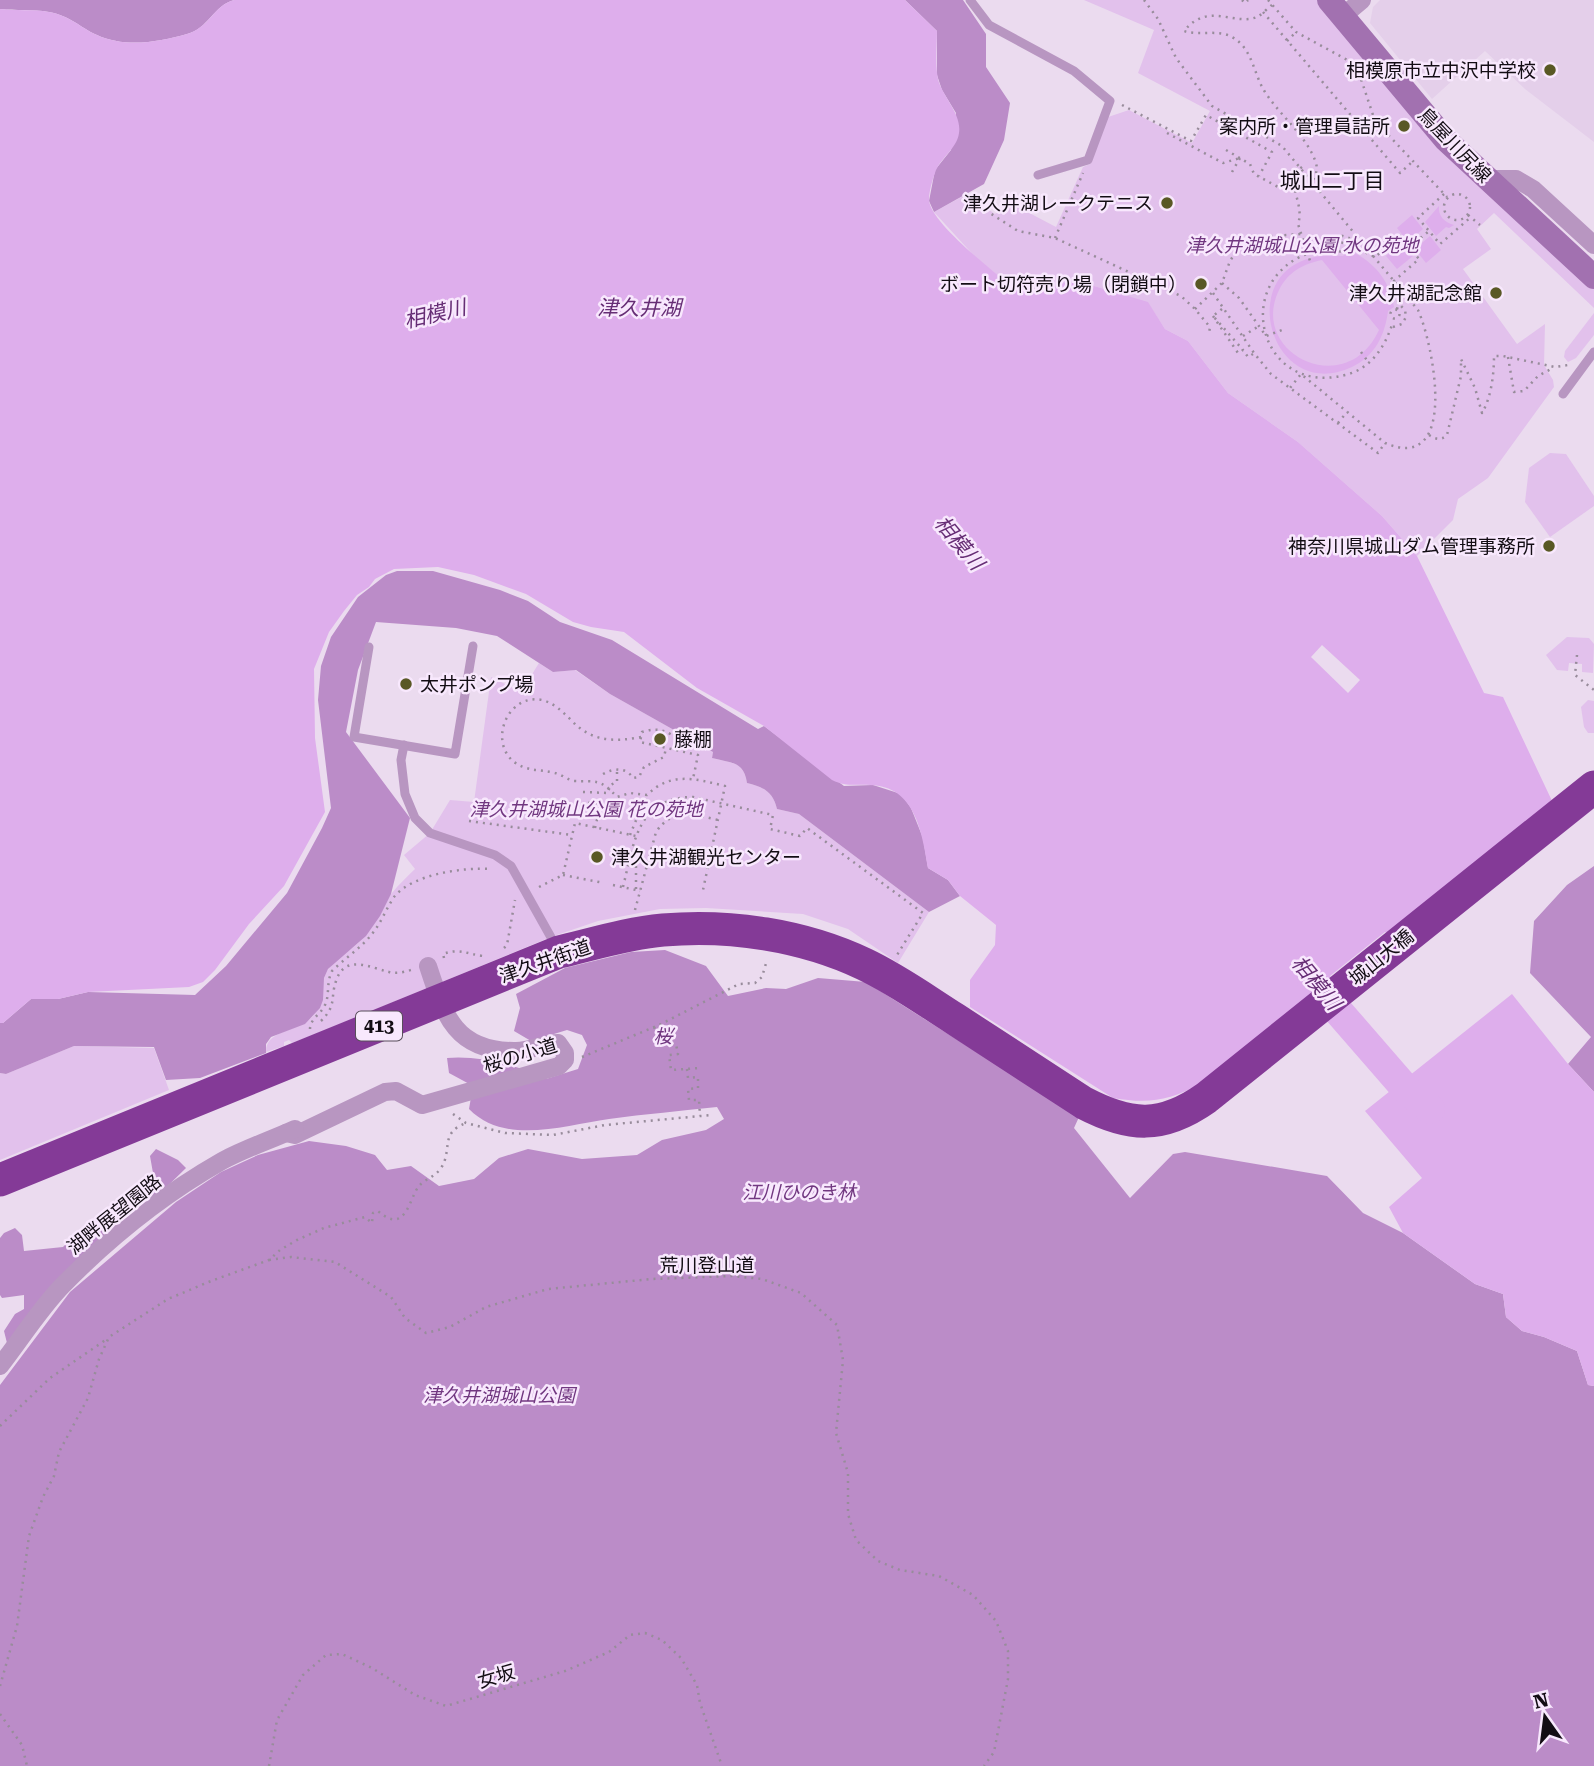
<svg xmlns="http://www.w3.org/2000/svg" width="1594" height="1766" font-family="'Roboto Serif','Noto Sans JP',serif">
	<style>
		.built { fill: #e4cfea }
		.green { fill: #e2c1ec }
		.forest { fill: #bb8cc8 }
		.water { fill: #deaeec; fill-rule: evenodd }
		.pier { fill: #ebdbef }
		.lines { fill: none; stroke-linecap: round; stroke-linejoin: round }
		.river { stroke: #deaeec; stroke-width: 30 }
		.path { stroke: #988c9b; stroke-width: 2.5; stroke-dasharray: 2 5; stroke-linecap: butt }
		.lane { stroke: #b896c1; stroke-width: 9 }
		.street { stroke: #b896c1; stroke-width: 18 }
		.secondary { stroke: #a271b0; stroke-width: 24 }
		.highway { stroke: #843a97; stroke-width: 33 }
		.poi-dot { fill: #595825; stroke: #f8e8fd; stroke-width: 2.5 }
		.labels { text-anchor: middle; stroke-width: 5; stroke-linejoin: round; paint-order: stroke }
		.shield { fill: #f8e8fd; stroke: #584f5a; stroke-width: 2 }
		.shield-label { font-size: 18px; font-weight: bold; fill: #130d14 }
		.poi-label { font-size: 19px; fill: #130d14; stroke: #f8e8fd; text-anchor: end }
		.street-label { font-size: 19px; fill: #130d14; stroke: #f8e8fd }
		.park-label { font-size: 19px; font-style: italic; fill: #713780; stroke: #f8e8fd }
		.neighbourhood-label { font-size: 21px; fill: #130d14; stroke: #f8e8fd }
		.water-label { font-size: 21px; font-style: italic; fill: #662d75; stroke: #f8e8fd }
	</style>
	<rect width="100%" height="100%" fill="#ebdbef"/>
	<!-- built -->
	<polygon class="built" points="1380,0 1594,0 1594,142 1525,89 1485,51 1432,99 1370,23 1373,7"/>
	<!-- green -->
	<g class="green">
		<polygon points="1084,0 1322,0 1594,289 1594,308 1494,213 1477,229 1491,249 1463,269 1517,344 1545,324 1544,365 1553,380 1554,387 1488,478 1458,499 1453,520 1417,556 1382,516 1298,442 1228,393 1188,341 1165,329 1148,303 1075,280 1043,289 1018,291 977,259 934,212 967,194 995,214 1012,204 1056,227 1083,167 1090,164 1108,117 1129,110 1192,143 1210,111 1138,73 1154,30"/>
		<polygon points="1594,313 1594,335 1576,358 1568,362 1564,357 1565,351"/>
		<polygon points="1550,453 1566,454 1594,496 1594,506 1550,537 1525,502 1529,468"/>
		<polygon points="1567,637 1589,638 1594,644 1593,673 1582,672 1582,664 1569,663 1568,671 1557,670 1546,655"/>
		<path d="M539 663 553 672 575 670 610 694 713 752 712 758C731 763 744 761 747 783 764 787 773 792 777 809L799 814 929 912 898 963 848 929 803 914 706 908 660 909 598 921 551 937 313 1035 292 1043 289 1040 284 1042V1046L266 1052C266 1029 297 1033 313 1016 329 999 318 987 327 971 337 956 356 948 367 934 377 922 382 905 392 893 399 884 407 877 415 869L404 855 430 833 450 800 474 802 491 677 521 692Z"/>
		<polygon points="1588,700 1594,701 1594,733 1588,733 1584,727 1581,707"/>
		<polygon points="74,1046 154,1048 169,1090 0,1160 0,1073 6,1074"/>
	</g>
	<!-- forest -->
	<g class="forest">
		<path d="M0 0H234C214 5 208 29 187 34 159 42 125 48 97 35 79 27 71 16 49 12 33 9 16 11 0 9Z"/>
		<polygon points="905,0 963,0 986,34 986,67 1010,103 1004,140 984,184 934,212 929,201 935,170 951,150 956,113 942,90 937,75 937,31"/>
		<path d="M397 571H433L500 590 528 601 560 622 612 640 758 729 764 726 844 786 873 785 901 794 911 808 923 838 928 868 948 880 960 896 929 912 799 814 777 809C773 792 764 787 747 783 744 761 731 763 712 758L713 752 610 694 576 670 553 672 497 636 456 628 376 622 358 670 346 732 410 818 391 894 380 916 366 936 328 969 324 978 323 1000 320 1008 305 1024 271 1037 266 1044V1053L200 1078 166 1080 154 1047 74 1046 6 1074 0 1073V1023H3L31 999H58L88 992 195 995 226 966 287 893 322 828 331 808 318 700 321 666 331 637 358 597 386 575Z"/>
		<polygon points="1594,866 1594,1092 1568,1064 1591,1037 1530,973 1534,921 1567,885"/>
		<path d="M665 950 706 966 728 996 766 988 786 989 818 978 866 982 1079 1117 1074 1128 1130 1198 1173 1154 1185 1152 1327 1176 1363 1213 1403 1233 1475 1284 1503 1294 1506 1317 1522 1331 1544 1337 1577 1351 1588 1385 1594 1386V1766H0V1385L70 1292 176 1202 221 1172 258 1155 309 1141 346 1146 375 1155 387 1170 411 1166 439 1186 474 1179 499 1158 528 1149 582 1159 637 1155 662 1140 706 1130 724 1119 717 1107C681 1111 645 1114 609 1119 565 1125 505 1146 469 1109L473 1086 449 1073 447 1058C477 1055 519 1065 546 1079L578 1069 587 1045 582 1035 567 1030 531 1041 514 1031 520 1008 516 994 565 968 631 952Z"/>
		<polygon points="156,1149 178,1160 186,1168 7,1343 4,1331 15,1314 24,1309 24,1295 2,1298 0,1295 0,1238 4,1233 15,1228 22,1235 24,1251 63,1247 85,1225 105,1212 128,1204 146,1190 153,1173 150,1156"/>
	</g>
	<!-- water -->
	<g class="water">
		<path d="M234 0H905L937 31C937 46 935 64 938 79 942 96 962 114 959 133 957 149 939 159 935 173 932 181 929 192 929 200 930 223 999 276 1018 291L1043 289 1074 280 1148 302 1165 329 1188 341 1228 393 1298 442 1382 516 1417 556 1484 693 1503 697 1553 803 1388 934 1385 932 1330 976 1332 979 1200 1084C1169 1101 1148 1104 1113 1098L970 1007V980L995 945 996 925 960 896 948 880 928 868C922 832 915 786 870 785 855 784 846 787 832 780L764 726 697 688 624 632 591 627 573 622 526 594 474 575 438 567 394 569 375 579 369 587 357 595 344 611 329 632 314 669 315 738 325 812 284 886 249 924 215 970 203 982 189 987 88 992 58 999H31L3 1023H0V9C16 11 33 9 49 12 71 16 79 27 97 35 125 48 159 42 187 34 209 28 214 5 234 0Z"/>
		<path d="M1439 206C1438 216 1444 222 1454 225L1449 228 1446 227 1436 236 1425 222Z"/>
		<polygon points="1412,215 1423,229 1408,242 1397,228"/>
		<polygon points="1430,236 1441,250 1426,263 1415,249"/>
		<polygon points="1402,243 1413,256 1397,269 1386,256"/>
		<path d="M1349 250C1374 262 1389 279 1394 307L1388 311C1385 335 1375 356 1352 367 1264 408 1226 245 1343 256ZM1322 260 1379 330C1346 402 1248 353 1279 290 1288 272 1303 264 1322 260Z"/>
		<polygon points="1512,994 1568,1064 1594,1092 1594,1386 1588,1385 1577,1351 1544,1337 1522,1331 1506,1317 1503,1294 1475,1284 1403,1233 1389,1207 1422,1178 1365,1111"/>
	</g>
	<!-- pier -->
	<polygon class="pier" points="1322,645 1360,680 1348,693 1311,657"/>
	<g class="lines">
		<!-- river -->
		<polyline class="river" points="1312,981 1405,1088 1430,1109"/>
		<!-- path -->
		<g class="path">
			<path d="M1144 0 1158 19 1176 58 1212 106 1282 146 1418 310C1433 343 1460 475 1385 443L1301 374 1290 388"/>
			<polyline points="1242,0 1245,3 1248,0"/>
			<polyline points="1268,0 1296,32 1351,62 1358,70 1375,121 1447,197"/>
			<path d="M1272 5C1268 8 1263 13 1259 16 1236 28 1209 0 1184 31 1199 36 1218 29 1232 37 1254 49 1253 76 1267 95 1282 117 1305 135 1315 160 1318 168 1317 172 1313 180"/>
			<polyline points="1263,12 1400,173 1412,162"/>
			<polyline points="1287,41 1296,32"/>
			<polyline points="1122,105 1191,141 1206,115 1272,152 1259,176"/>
			<polyline points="1364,130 1375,121"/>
			<polyline points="1167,133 1223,163 1240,158"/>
			<polyline points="1226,150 1250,164 1254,174 1280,188 1291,171 1294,173"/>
			<path d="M1302 167 1294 173C1291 191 1304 207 1298 224L1311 264"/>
			<polyline points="1232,172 1240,158"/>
			<circle cx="1457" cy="207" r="13"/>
			<polyline points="1444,194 1418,218 1440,244 1471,217"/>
			<polyline points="968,199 1018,231 1055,238 1181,296 1195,309 1210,327 1209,333"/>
			<polyline points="1468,215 1480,225"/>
			<polyline points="1055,238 1083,173"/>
			<circle cx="1341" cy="247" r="4.5"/>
			<polyline points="1346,247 1352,246 1375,257 1400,236 1419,259 1394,281 1398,303 1397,310"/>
			<polyline points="1410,247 1429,231"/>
			<path d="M1333 248C1225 259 1252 399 1345 375 1371 369 1385 347 1393 322"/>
			<polyline points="1329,249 1333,238 1339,235 1349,238 1352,246"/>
			<polyline points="1222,283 1239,298 1266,336 1282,330"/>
			<polyline points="1213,293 1254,353 1271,374 1378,453 1385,443"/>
			<polyline points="1195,309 1222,283 1230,261 1241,244 1257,237 1301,234"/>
			<polyline points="1222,309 1213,316 1243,350"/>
			<circle cx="1395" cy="314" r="4.5"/>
			<polyline points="1213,316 1238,353 1243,350 1248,357 1253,354"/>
			<polyline points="1393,327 1402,324 1406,317 1405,310 1398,303"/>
			<polyline points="1243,336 1259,326"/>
			<polyline points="1361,352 1369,363"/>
			<polyline points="1508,357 1514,392 1524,391 1538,376 1553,368"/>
			<polyline points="1338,423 1347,412"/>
			<path d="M1429 435C1435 439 1441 441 1447 435L1461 376V359L1475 388 1482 413C1491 398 1494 375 1494 356H1503L1555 367 1568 365"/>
			<polyline points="1577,655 1575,675 1594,690"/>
			<path d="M641 737C615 742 592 742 572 721 563 712 554 703 542 700 508 693 488 741 514 762 528 772 540 769 555 773 561 774 568 780 574 781 596 782 600 778 617 797L630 793 647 795C671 771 696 779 725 786L703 890 706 891"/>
			<path d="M677 751 679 741C668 730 657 727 642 732L640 742 698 755 693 779"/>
			<path d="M603 774C614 768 626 767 633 778L639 777 644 767 664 757 666 748"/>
			<polyline points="583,792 608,793 610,785 617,782 617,769"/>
			<path d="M581 804C596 801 608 803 619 813"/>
			<polyline points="469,821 572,835"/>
			<polyline points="595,828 601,803"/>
			<polyline points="630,835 639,813"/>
			<polyline points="631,856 636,857 636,890 640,891"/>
			<polyline points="636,857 648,860"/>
			<polyline points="563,875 604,883"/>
			<polyline points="613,885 636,890"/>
			<polyline points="539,887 563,875 575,823 636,836"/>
			<path d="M623 887C634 843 637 797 693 797L773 815 770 829 800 836 807 828 923 913 897 955"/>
			<path d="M635 910 656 832C672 808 694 814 718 820"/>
			<polyline points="504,948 507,945 515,900"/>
			<path d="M444 958 443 954C459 948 467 954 483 956"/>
			<path d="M321 1021C337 1005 330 999 336 981 345 953 371 968 389 972 397 974 404 972 411 970"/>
			<polyline points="654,1027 661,1043 676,1044 678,1054 669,1055 671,1070 699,1068"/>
			<path d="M310 1029C310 1019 321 1014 325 1005 330 994 326 983 332 971 344 959 361 948 372 934 381 923 386 909 394 897 412 874 464 867 491 869"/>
			<polyline points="582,1057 659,1025 739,984 755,983 762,977 767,960"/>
			<polyline points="687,1069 688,1078 698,1077 698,1088 688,1089 689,1100 699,1100 700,1116"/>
			<polyline points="453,1114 466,1123 505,1133 553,1135 605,1125 711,1115"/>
			<polyline points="269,1260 291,1257 335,1262 391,1297 405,1318 426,1333 450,1327 486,1307 548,1289 652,1279 732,1276 762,1279 801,1293 837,1325 843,1360 836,1433 848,1473 848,1514 856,1540 878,1561 900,1570 939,1576 973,1595 996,1621 1008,1651 1008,1679 994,1752 984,1766"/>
			<polyline points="0,1426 50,1378 107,1339"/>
			<path d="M0 1686 17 1626 29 1536 43 1497 54 1476 59 1452 88 1398 99 1359 109 1337 168 1299 211 1281 269 1260 280 1250 297 1240 324 1228 365 1217 372 1223 373 1213 378 1211C406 1236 409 1198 419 1186 425 1179 435 1177 441 1168 453 1150 439 1133 466 1123"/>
			<polyline points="0,1714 22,1745 27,1766"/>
			<polyline points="269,1766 277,1720 303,1675 326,1655 342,1654 372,1668 415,1695 446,1706 565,1671 609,1652 630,1635 645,1633 662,1640 681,1658 697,1685 700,1703 722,1766"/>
		</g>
		<!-- lane -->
		<g class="lane">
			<polyline points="970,0 989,25 1074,71 1110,101 1088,160 1038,175"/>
			<polyline points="1563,394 1594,352"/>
			<polyline points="369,647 354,737 455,754 473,646"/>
			<polyline points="404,745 401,760 405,794 415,818 430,833 495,855 511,866 557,948"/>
		</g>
		<!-- street -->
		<g class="street">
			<polyline points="1343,16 1362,0"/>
			<polyline points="1487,179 1516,179 1533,189 1594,245"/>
			<path d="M286 1133 295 1135 385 1092 396 1091 422 1105 559 1066 565 1060V1053L558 1043C544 1043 531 1051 516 1051 455 1052 444 1015 428 966"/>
			<path d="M0 1366C21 1339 39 1310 62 1286 109 1238 164 1194 222 1161 246 1148 271 1140 295 1129"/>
		</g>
		<!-- secondary -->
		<polyline class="secondary" points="1329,0 1446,140 1594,277"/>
		<!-- highway -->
		<path class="highway" d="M0 1180 559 952C593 944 628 933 663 930 729 924 803 935 864 964 896 979 925 1000 955 1019 998 1047 1041 1075 1084 1103 1130 1127 1162 1129 1206 1098L1594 787"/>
	</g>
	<!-- markers -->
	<g class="poi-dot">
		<circle cx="1550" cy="70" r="7"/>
		<circle cx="1404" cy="126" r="7"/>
		<circle cx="1167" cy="203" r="7"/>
		<circle cx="1201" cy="284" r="7"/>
		<circle cx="1496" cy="293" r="7"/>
		<circle cx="1549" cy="546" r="7"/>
		<circle cx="406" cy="684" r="7"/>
		<circle cx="660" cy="739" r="7"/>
		<circle cx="597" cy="857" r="7"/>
	</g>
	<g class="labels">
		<!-- shield labels -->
		<rect class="shield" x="356" y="1011.5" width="46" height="29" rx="5"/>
		<g class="shield-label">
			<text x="379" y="1032">413</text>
		</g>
		<!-- poi labels -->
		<g class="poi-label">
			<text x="1536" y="77">相模原市立中沢中学校</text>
			<text x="1390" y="133">案内所・管理員詰所</text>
			<text x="1153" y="210">津久井湖レークテニス</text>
			<text x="1187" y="291">ボート切符売り場（閉鎖中）</text>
			<text x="1482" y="300">津久井湖記念館</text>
			<text x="1535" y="553">神奈川県城山ダム管理事務所</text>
			<text x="420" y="691" text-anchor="start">太井ポンプ場</text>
			<text x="674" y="746" text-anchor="start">藤棚</text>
			<text x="611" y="864" text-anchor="start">津久井湖観光センター</text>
		</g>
		<!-- street labels -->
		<g class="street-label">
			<text transform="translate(1455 145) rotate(46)" y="7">鳥屋川尻線</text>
			<text transform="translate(1381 957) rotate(-39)" y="7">城山大橋</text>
			<text transform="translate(545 961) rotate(-19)" y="7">津久井街道</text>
			<text transform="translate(520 1055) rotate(-17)" y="7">桜の小道</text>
			<text transform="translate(114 1214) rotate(-39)" y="7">湖畔展望園路</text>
			<text x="707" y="1272">荒川登山道</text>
			<text transform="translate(496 1676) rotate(-16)" y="7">女坂</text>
		</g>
		<!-- park labels -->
		<g class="park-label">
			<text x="1302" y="252">津久井湖城山公園 水の苑地</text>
			<text x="586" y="816">津久井湖城山公園 花の苑地</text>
			<text x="663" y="1043">桜</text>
			<text x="799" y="1199">江川ひのき林</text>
			<text x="499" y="1402">津久井湖城山公園</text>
		</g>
		<!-- neighbourhood labels -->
		<g class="neighbourhood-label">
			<text x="1332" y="188">城山二丁目</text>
		</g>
		<!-- water labels -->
		<g class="water-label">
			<text x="639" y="315">津久井湖</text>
			<text transform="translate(435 314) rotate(-13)" y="7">相模川</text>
			<text transform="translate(959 543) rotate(50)" y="7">相模川</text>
			<text transform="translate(1316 983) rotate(50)" y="7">相模川</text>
		</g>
	</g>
	<!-- north arrow -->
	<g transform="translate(1545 1717) rotate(346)" stroke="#f8e8fd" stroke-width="5" paint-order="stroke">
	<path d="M0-5L12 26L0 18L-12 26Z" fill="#130d14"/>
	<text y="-10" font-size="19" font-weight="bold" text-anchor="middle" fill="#130d14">N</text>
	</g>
</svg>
